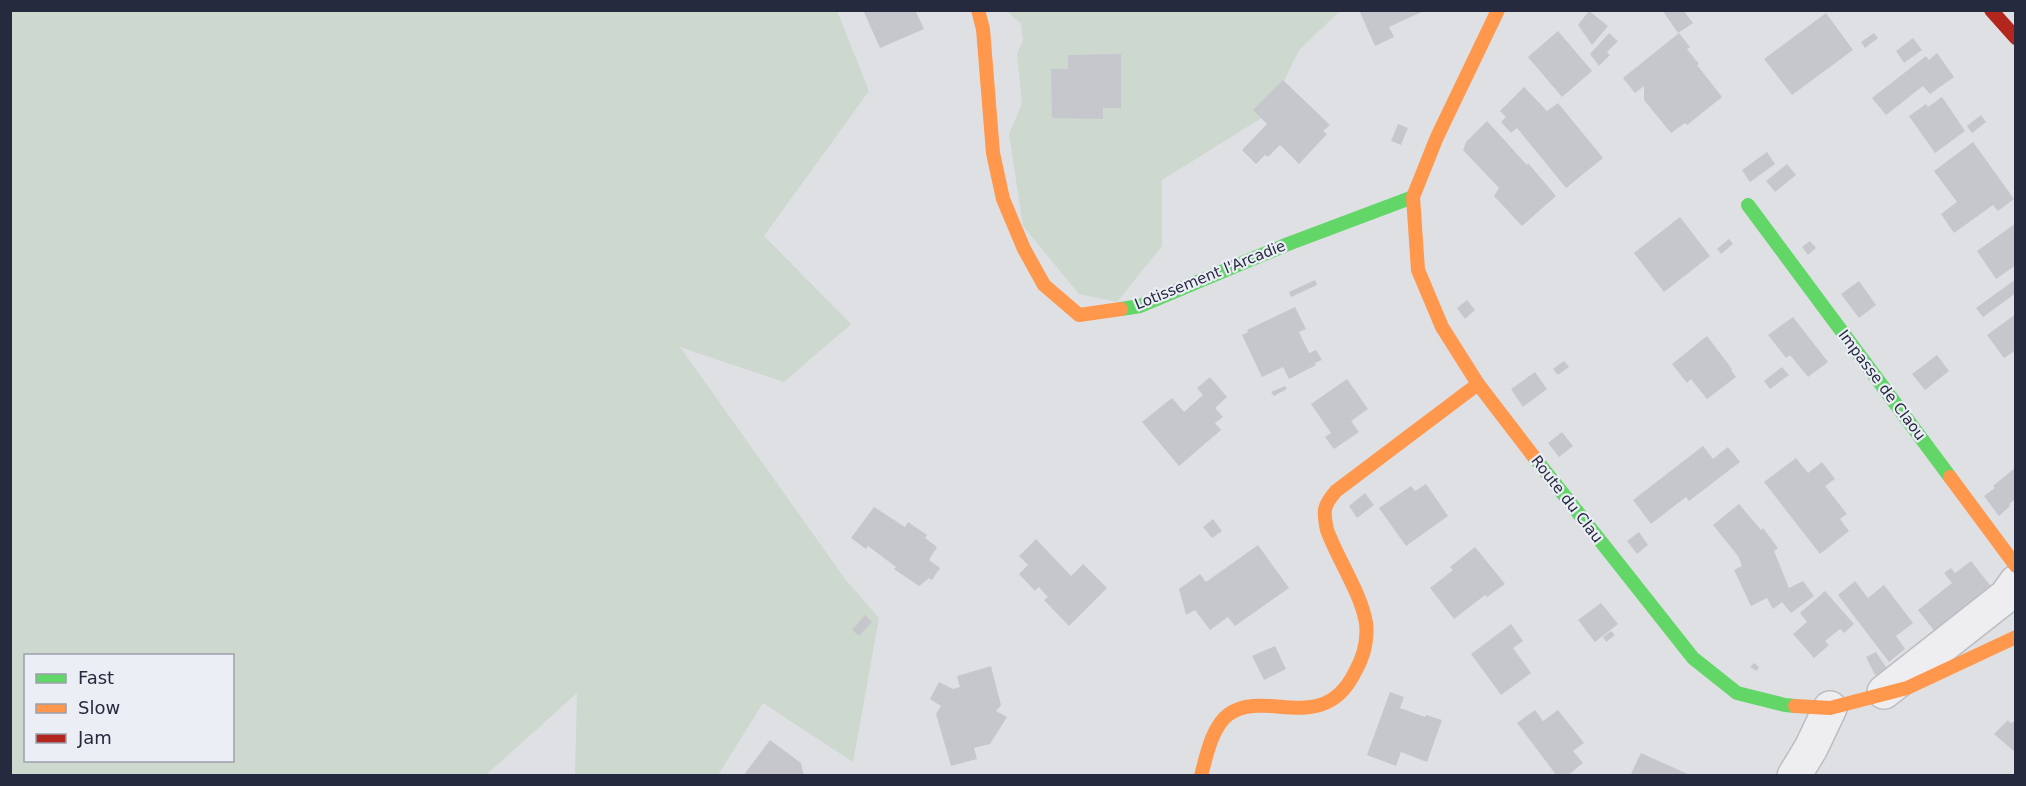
<svg xmlns="http://www.w3.org/2000/svg" width="2026" height="786" font-family="'DejaVu Sans',sans-serif">
	<style>
		.green { fill: #cdd8cf; fill-rule: evenodd }
		.building { fill: #c6c7cc }
		.lines { fill: none; stroke-linecap: round; stroke-linejoin: round }
		.street-casing { stroke: #bcbdc2; stroke-width: 36 }
		.street { stroke: #eeeef1; stroke-width: 33 }
		.fast { stroke: #63d668; stroke-width: 14 }
		.slow { stroke: #ff974d; stroke-width: 14 }
		.jam { stroke: #b3261e; stroke-width: 14 }
		.labels { text-anchor: middle; stroke-width: 4.5; stroke-linejoin: round; paint-order: stroke }
		.street-label { font-size: 15px; fill: #252a3e; stroke: #ebeef5 }
	</style>
	<rect width="100%" height="100%" fill="#dfe0e4"/>
	<!-- green -->
	<g class="green">
		<path d="M10 11H837L869 91 764 236 851 324 784 382 680 347 845 579 879 618 853 762 763 703 718 775H575L577 693 486 775H11ZM26 656H232V760H26Z"/>
		<polygon points="1007,11 1340,11 1299,50 1268,114 1162,180 1162,246 1117,302 1079,294 1023,226 1009,134 1022,104 1017,54 1023,40 1021,24"/>
	</g>
	<!-- building -->
	<g class="building">
		<polygon points="863,10 915,10 924,29 880,48"/>
		<polygon points="1359,10 1426,10 1389,27 1394,37 1375,46"/>
		<polygon points="1662,10 1683,10 1693,23 1678,33"/>
		<polygon points="1589,11 1608,26 1592,45 1578,25"/>
		<polygon points="1826,13 1853,50 1792,95 1764,59"/>
		<polygon points="1558,31 1592,71 1562,97 1528,57"/>
		<polygon points="1609,33 1618,41 1607,52 1610,55 1599,66 1590,54"/>
		<polygon points="1679,33 1690,47 1687,49 1699,64 1697,65 1722,97 1687,125 1685,123 1671,133 1644,100 1644,86 1635,93 1623,78"/>
		<polygon points="1874,33 1878,38 1865,48 1861,42"/>
		<polygon points="1913,38 1922,50 1904,63 1896,51"/>
		<polygon points="1937,53 1954,77 1930,94 1923,86 1886,115 1872,98 1926,56 1929,60"/>
		<polygon points="1121,54 1121,108 1103,108 1103,119 1053,118 1052,116 1051,69 1068,69 1068,55"/>
		<polygon points="1283,80 1330,125 1323,131 1327,134 1299,164 1280,145 1268,157 1265,155 1256,164 1242,150 1267,124 1253,110"/>
		<polygon points="1524,87 1547,111 1558,103 1603,158 1566,188 1517,128 1511,133 1501,122 1506,117 1500,111"/>
		<polygon points="1942,97 1965,131 1935,153 1909,116 1926,104 1928,107"/>
		<polygon points="1981,115 1986,122 1972,133 1967,126"/>
		<polygon points="1487,121 1527,165 1528,163 1556,196 1522,226 1494,196 1499,188 1463,150 1466,142"/>
		<polygon points="1398,124 1408,128 1401,145 1391,141"/>
		<polygon points="1973,142 2014,199 1998,211 1993,205 1954,233 1941,214 1957,202 1934,171"/>
		<polygon points="1767,152 1775,164 1750,182 1742,170"/>
		<polygon points="1787,164 1796,175 1775,192 1766,181"/>
		<polygon points="1680,217 1710,256 1664,292 1634,253"/>
		<polygon points="2016,223 2016,265 1996,279 1977,251"/>
		<polygon points="1729,239 1733,244 1721,254 1717,249"/>
		<polygon points="1810,241 1816,248 1808,255 1802,247"/>
		<polygon points="2016,279 2016,293 1983,317 1976,308"/>
		<polygon points="1315,280 1317,285 1291,297 1289,292"/>
		<polygon points="1859,281 1876,305 1859,318 1841,294"/>
		<polygon points="1467,300 1475,310 1465,319 1457,308"/>
		<polygon points="1295,307 1306,329 1299,332 1309,353 1316,350 1322,360 1315,363 1316,365 1289,379 1283,367 1262,377 1242,335 1248,332 1247,330"/>
		<polygon points="2016,314 2016,350 2004,358 1987,335"/>
		<polygon points="1793,317 1828,362 1808,377 1790,355 1786,358 1768,335"/>
		<polygon points="1707,336 1732,369 1731,370 1736,377 1707,399 1691,379 1687,383 1672,364"/>
		<polygon points="1937,355 1949,371 1925,390 1912,374"/>
		<polygon points="1564,361 1569,367 1558,375 1553,369"/>
		<polygon points="1782,367 1789,375 1770,389 1764,381"/>
		<polygon points="1535,372 1547,389 1523,407 1511,389"/>
		<polygon points="1210,377 1227,397 1215,408 1223,417 1215,423 1221,430 1179,466 1142,422 1172,398 1184,412 1203,395 1197,388"/>
		<polygon points="1347,379 1368,409 1351,421 1359,432 1334,449 1325,437 1331,433 1311,404"/>
		<polygon points="1285,386 1287,389 1274,396 1271,392"/>
		<polygon points="1562,432 1573,446 1559,457 1548,443"/>
		<polygon points="1703,446 1713,459 1728,447 1740,462 1689,501 1686,497 1651,524 1633,500"/>
		<polygon points="1796,458 1808,473 1822,462 1835,479 1825,486 1847,514 1840,519 1849,531 1820,554 1764,482"/>
		<polygon points="2016,467 2016,499 2009,504 2010,506 1999,516 1984,496 1995,488 1993,486"/>
		<polygon points="1426,484 1448,516 1406,546 1379,508 1411,486 1415,491"/>
		<polygon points="1365,493 1374,505 1357,518 1349,506"/>
		<polygon points="1739,504 1761,530 1763,528 1778,548 1774,551 1789,588 1803,581 1814,596 1791,613 1782,602 1773,609 1767,598 1751,606 1734,570 1742,566 1738,556 1713,525"/>
		<polygon points="874,507 905,527 908,522 927,535 925,538 937,547 929,560 940,568 932,580 929,578 919,586 894,569 896,567 868,546 866,549 851,538"/>
		<polygon points="1213,519 1222,531 1212,538 1203,527"/>
		<polygon points="1639,532 1648,545 1637,554 1627,541"/>
		<polygon points="1036,539 1071,576 1083,564 1107,588 1069,626 1044,600 1048,597 1039,587 1035,591 1019,574 1028,565 1019,556"/>
		<polygon points="1258,545 1289,588 1235,626 1228,617 1210,630 1195,610 1186,615 1179,589 1200,574 1206,582"/>
		<polygon points="1475,547 1505,584 1487,597 1485,595 1454,619 1430,588 1453,570 1450,567"/>
		<polygon points="1971,561 1993,589 1936,633 1918,610 1952,583 1944,573 1951,568 1955,573"/>
		<polygon points="1855,581 1868,598 1884,585 1913,623 1896,636 1905,649 1889,662 1838,595"/>
		<polygon points="1825,591 1854,624 1844,633 1840,629 1825,641 1829,645 1814,658 1793,634 1807,622 1800,613"/>
		<polygon points="1601,603 1618,624 1595,642 1578,620"/>
		<polygon points="865,615 872,622 859,636 852,630"/>
		<polygon points="1511,624 1523,641 1513,648 1531,673 1501,695 1471,654"/>
		<polygon points="1611,631 1615,635 1606,642 1603,637"/>
		<polygon points="1275,646 1286,669 1264,680 1252,656"/>
		<polygon points="1876,652 1888,670 1875,675 1866,657"/>
		<polygon points="1754,663 1759,667 1757,671 1750,667"/>
		<polygon points="991,666 1001,705 996,711 1007,717 990,744 974,748 977,759 951,766 936,714 941,706 930,699 939,682 953,689 960,687 957,676"/>
		<polygon points="1390,692 1404,697 1400,708 1425,717 1426,715 1442,720 1427,762 1401,752 1396,766 1367,755"/>
		<polygon points="1535,710 1543,721 1558,710 1584,743 1573,751 1583,763 1567,776 1557,776 1517,723"/>
		<polygon points="2008,720 2010,723 2016,721 2016,753 1994,734"/>
		<polygon points="770,740 801,763 804,776 743,776"/>
		<polygon points="1641,753 1692,776 1630,776"/>
	</g>
	<g class="lines">
		<defs>
			<g id="street">
				<polyline points="1884,692 2006,596 2016,582"/>
				<polyline points="1794,776 1811,748 1830,708"/>
			</g>
		</defs>
		<!-- street casing -->
		<use href="#street" class="street-casing"/>
		<!-- street -->
		<use href="#street" class="street"/>
		<!-- fast -->
		<g class="fast">
			<polyline points="1748,205 1950,477"/>
			<polyline points="1121,309 1140,306 1288,244 1413,197"/>
			<polyline points="1534,457 1693,658 1737,693 1785,705 1795,706"/>
		</g>
		<!-- slow -->
		<g class="slow">
			<polyline points="978,10 983,29 993,153 1003,199 1024,249 1044,285 1079,315 1121,309"/>
			<polyline points="1498,10 1437,137 1413,197 1418,270 1442,327 1478,384 1534,457"/>
			<polyline points="1950,477 2016,566"/>
			<polyline points="1795,706 1830,708 1907,688 2016,637"/>
			<path d="M1201 776C1206 757 1212 726 1229 714 1266 688 1323 737 1355 672 1363 658 1368 640 1366 623 1361 593 1338 560 1327 530 1323 511 1323 506 1336 491L1478 384"/>
		</g>
		<!-- jam -->
		<polyline class="jam" points="1991,10 2016,38"/>
	</g>
	<g class="labels">
		<!-- street labels -->
		<g class="street-label">
			<text transform="translate(1210 275) rotate(-22)" y="5">Lotissement l'Arcadie</text>
			<text transform="translate(1882 385) rotate(53)" y="5">Impasse de Claou</text>
			<text transform="translate(1567 499) rotate(52)" y="5">Route du Clau</text>
		</g>
	</g>
	<!-- border -->
	<rect width="2026" height="786" fill="none" stroke="#252a3e" stroke-width="24"/>
	<!-- legend -->
	<rect x="24" y="654" width="210" height="108" fill="#ebeef5" stroke="#9ca0ac" stroke-width="1.5"/>
	<rect x="36" y="674" width="30" height="9" fill="#63d668" stroke="#9ca0ac" stroke-width="1.5"/>
	<text x="78" y="684" font-size="18" fill="#252a3e">Fast</text>
	<rect x="36" y="704" width="30" height="9" fill="#ff974d" stroke="#9ca0ac" stroke-width="1.5"/>
	<text x="78" y="714" font-size="18" fill="#252a3e">Slow</text>
	<rect x="36" y="734" width="30" height="9" fill="#b3261e" stroke="#9ca0ac" stroke-width="1.5"/>
	<text x="78" y="744" font-size="18" fill="#252a3e">Jam</text>
</svg>
